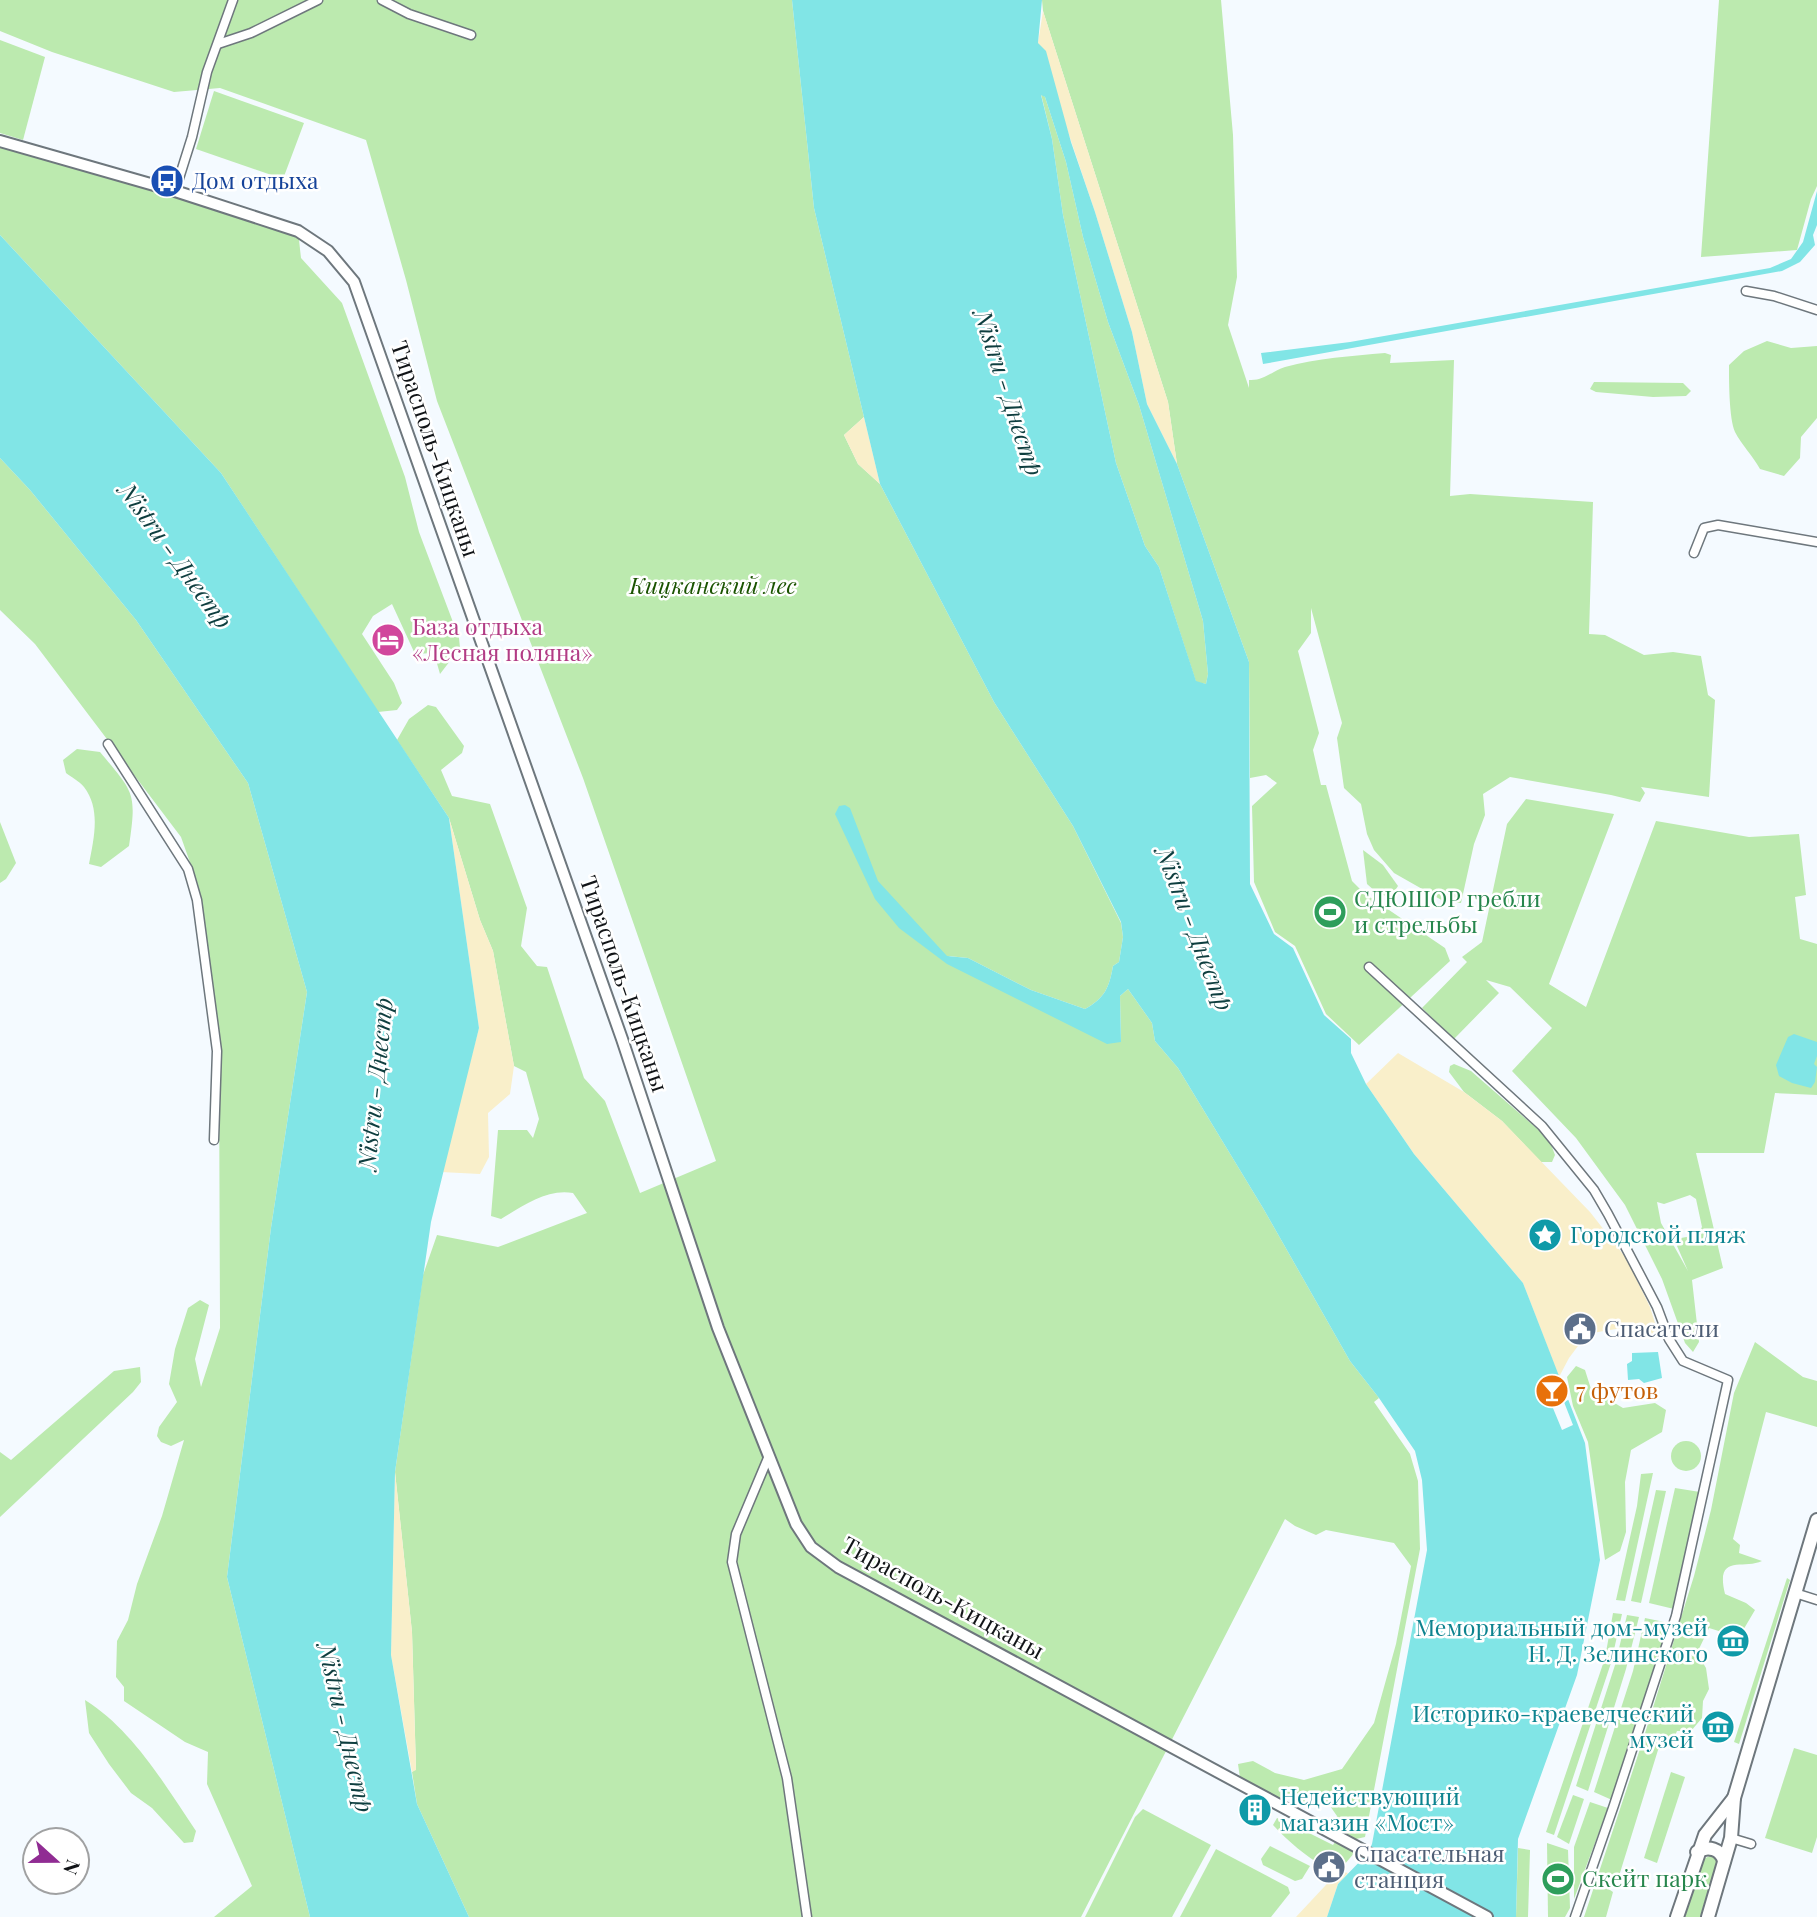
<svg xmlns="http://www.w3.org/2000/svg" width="1817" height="1917" font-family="'Playfair Display',serif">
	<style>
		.green { fill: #bceaaf; fill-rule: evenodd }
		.sand { fill: #f9efca }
		.water { fill: #81e5e6; fill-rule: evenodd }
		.pier { fill: #f4faff }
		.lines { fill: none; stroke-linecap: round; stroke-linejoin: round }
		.minor-casing { stroke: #6e777d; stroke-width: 11 }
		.tertiary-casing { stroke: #6e777d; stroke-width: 14 }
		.secondary-casing { stroke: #6e777d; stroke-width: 16 }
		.minor { stroke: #fff; stroke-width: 8 }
		.tertiary { stroke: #fff; stroke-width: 10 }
		.secondary { stroke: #fff; stroke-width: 12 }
		.labels { text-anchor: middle; stroke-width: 5; stroke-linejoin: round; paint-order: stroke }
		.transit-label { font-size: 23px; fill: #164399; stroke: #fff; text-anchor: start }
		.street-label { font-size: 23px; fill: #111417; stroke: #fff }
		.park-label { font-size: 23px; font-style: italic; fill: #1a5300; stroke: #fff }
		.hotel-label { font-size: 23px; fill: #b23c85; stroke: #fff; text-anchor: start }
		.leisure-label { font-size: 23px; fill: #27864d; stroke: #fff; text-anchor: start }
		.culture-label { font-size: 23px; fill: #0d838f; stroke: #fff; text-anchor: start }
		.service-label { font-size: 23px; fill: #4e5e75; stroke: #fff; text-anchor: start }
		.food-label { font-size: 23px; fill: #c56008; stroke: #fff; text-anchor: start }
		.water-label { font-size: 24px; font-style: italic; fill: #0e3e3f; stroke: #fff }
	</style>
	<rect width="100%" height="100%" fill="#f4faff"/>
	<!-- green -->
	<g class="green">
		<path d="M0 0H792L814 208 864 417 844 435 858 464 880 484 994 702 1073 826 1121 923 1123 937 1119 962 1113 966C1109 988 1105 998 1085 1009L1031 990 968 958 948 956 1121 1042 1120 996 1128 989 1152 1023 1155 1041 1178 1068 1263 1208 1350 1361 1379 1398 1374 1402 1410 1454 1418 1481 1420 1549 1365 1837 1356 1839 1334 1826 1337 1816 1330 1806H1311L1294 1797 1283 1800 1240 1778 1238 1764 1253 1761 1275 1773 1304 1780 1342 1769 1374 1723 1396 1644 1411 1566 1394 1543 1326 1530 1316 1535 1295 1526 1285 1519 1081 1917H469L417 1804 412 1772 416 1769 412 1632 395 1472 423 1275 437 1235 498 1247 587 1213 573 1193C548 1188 522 1206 501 1219L491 1216 498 1130H527L533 1138 539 1119 526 1072 514 1066 493 951 480 920 449 818 397 740 409 719 428 705 436 707 464 746 462 753 441 770 452 796 490 804 527 908 521 946 537 966 547 967 584 1078 605 1101 640 1193 716 1161 583 778 437 401 406 280 366 140 220 88 174 92 52 52 0 31Z"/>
		<path d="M1042 0H1221L1233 135 1237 277 1228 325 1249 388V380C1264 381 1272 371 1285 367 1317 358 1352 356 1385 353L1391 355 1390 363 1454 360 1450 496 1470 494 1593 502 1589 634 1605 635 1644 655 1673 652 1701 656 1708 695 1715 700 1709 797 1641 787 1645 793 1640 802 1611 795 1510 777 1483 794 1485 815 1474 844 1461 903 1445 902 1394 873 1374 850 1367 834 1361 804 1344 788 1337 738 1342 723 1311 608V633L1298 651 1319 733 1313 750 1321 785H1326L1352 881 1364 893 1445 948 1450 961 1359 1045 1326 1014 1295 946 1275 932 1254 882 1252 806 1277 783 1266 775 1250 778 1249 662 1177 464 1168 402 1043 11Z"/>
		<polygon points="1719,0 1817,0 1817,186 1811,199 1797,250 1701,257"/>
		<polygon points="0,40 45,57 23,140 0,133"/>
		<polygon points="214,91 304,123 283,179 196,149"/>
		<polygon points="1041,94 1045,97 1066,162 1083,237 1108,322 1139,405 1203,621 1208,674 1206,684 1196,682 1159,567 1145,546 1116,463 1063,215 1052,139"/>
		<polygon points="0,141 298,231 301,258 342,303 405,477 419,532 459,638 460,648 440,674 434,653 415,654 392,604 373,616 362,634 394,683 402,703 397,710 378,712 221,473 0,235"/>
		<path d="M1767 341 1791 348 1817 346V418L1801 437 1800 458 1784 476 1760 469C1753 456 1741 444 1735 432 1729 418 1729 381 1729 365L1744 351Z"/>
		<polygon points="1594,382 1683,383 1691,391 1686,396 1653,397 1596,392 1590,389"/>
		<polygon points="0,458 30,490 136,620 248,783 307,992 271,1228 227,1577 310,1917 214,1917 252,1886 207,1784 208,1752 185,1742 124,1701 124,1687 116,1677 117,1641 128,1620 137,1584 162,1516 184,1440 171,1446 161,1442 157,1436 159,1427 177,1402 169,1384 175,1349 188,1308 200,1300 209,1305 195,1359 201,1387 220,1328 219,1059 198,885 181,837 35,644 0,610"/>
		<path d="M77 749 100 752C134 793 137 792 129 846L101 867 89 864C94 838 101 809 84 787 79 781 71 777 66 773L63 760Z"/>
		<path d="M1526 799 1614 814 1549 984 1586 1007 1656 821 1749 837 1799 834 1806 895 1795 897 1800 939 1817 944V1095L1775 1093 1764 1153H1696L1723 1268 1692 1280 1699 1342 1693 1352 1685 1343 1662 1279 1625 1205 1576 1138 1512 1071 1552 1028 1510 987 1486 980 1499 993 1454 1039 1422 1008 1467 962 1462 957 1482 942 1507 824ZM1690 1195 1696 1199 1702 1227 1697 1235 1681 1238 1677 1246 1688 1271 1661 1223 1657 1202 1664 1204Z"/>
		<polygon points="0,822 16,863 6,879 0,883"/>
		<polygon points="1363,850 1383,865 1398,886 1390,898 1376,892 1367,884"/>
		<polygon points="1454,1064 1471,1071 1549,1139 1555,1155 1552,1162 1541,1162 1502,1121 1464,1092 1449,1072 1450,1066"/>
		<path d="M1755 1342 1803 1377 1817 1381V1427L1766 1412 1733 1539 1740 1545 1739 1553 1762 1561C1743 1570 1715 1553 1725 1594L1746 1603 1755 1610 1742 1632 1735 1636 1709 1628 1697 1653 1706 1668 1709 1689 1703 1701 1702 1718 1691 1731H1677L1671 1745 1658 1750 1619 1876 1607 1877 1604 1886 1613 1892 1606 1917H1584L1641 1746 1694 1576 1711 1510 1734 1393Z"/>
		<polygon points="1576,1366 1585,1370 1591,1389 1623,1408 1655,1403 1666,1410 1662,1432 1631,1450 1625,1482 1626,1532 1620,1551 1605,1560 1588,1442 1573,1406 1567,1377"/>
		<polygon points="140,1367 141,1382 133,1392 0,1517 0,1452 11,1460 114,1371"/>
		<circle cx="1686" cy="1456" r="15"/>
		<polygon points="1653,1473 1625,1601 1616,1600 1637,1506 1641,1474"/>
		<polygon points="1675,1488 1700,1492 1674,1609 1649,1603"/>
		<polygon points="1656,1490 1666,1491 1641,1603 1631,1601"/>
		<polygon points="1787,1578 1790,1580 1739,1744 1734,1742"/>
		<polygon points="1613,1613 1622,1614 1611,1663 1554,1835 1546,1832 1605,1658"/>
		<polygon points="1627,1615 1639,1617 1626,1669 1588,1791 1576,1786 1615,1665"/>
		<polygon points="1645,1618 1669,1623 1612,1800 1594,1792 1633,1671"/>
		<path d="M85 1700C133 1730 165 1785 196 1831L193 1842 184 1843 152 1808 131 1793 109 1764 89 1733Z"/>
		<polygon points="1794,1748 1817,1755 1817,1837 1812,1853 1765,1838"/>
		<polygon points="1671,1772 1685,1777 1657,1863 1644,1858"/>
		<polygon points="1573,1795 1584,1799 1569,1844 1557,1837"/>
		<polygon points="1590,1802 1608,1808 1574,1899 1574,1847"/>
		<polygon points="1143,1809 1211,1845 1172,1917 1085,1917 1135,1817"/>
		<path d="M1277 1818 1298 1827 1297 1831 1303 1834 1305 1831 1333 1845 1335 1842 1355 1852 1339 1871 1333 1864 1328 1863 1325 1867C1305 1856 1289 1842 1273 1825Z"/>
		<polygon points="1547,1843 1568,1850 1570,1908 1565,1917 1548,1917"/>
		<polygon points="1270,1846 1310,1866 1302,1879 1295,1881 1263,1865 1261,1859"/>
		<polygon points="1518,1848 1530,1850 1528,1917 1516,1917"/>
		<polygon points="1216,1849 1288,1887 1290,1893 1271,1917 1180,1917"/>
		<polygon points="1711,1855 1717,1861 1700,1917 1685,1917 1704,1859"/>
	</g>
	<!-- sand -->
	<g class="sand">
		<polygon points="1043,11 1168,402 1177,464 1147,404 1132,332 1095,212 1038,43"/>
		<polygon points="864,417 880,484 858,464 844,435"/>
		<polygon points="449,818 480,920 493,951 514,1066 510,1094 488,1113 489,1157 480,1174 441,1172 479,1028"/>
		<path d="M1398 1053 1464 1092 1502 1121 1590 1212 1626 1258 1650 1307 1660 1339C1632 1322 1618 1329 1587 1334L1569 1358 1559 1377 1523 1283 1414 1154 1366 1084Z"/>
		<polygon points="395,1472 412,1632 416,1770 412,1772 391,1655"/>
		<polygon points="1339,1871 1348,1873 1338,1884 1327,1917 1296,1917"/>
	</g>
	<!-- water -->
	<g class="water">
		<path d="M792 0H1042L1038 43 1046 51 1071 142 1095 212 1132 332 1147 404 1177 464 1249 662 1250 884 1274 934 1293 948 1324 1015 1351 1039V1053L1366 1084 1414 1154 1523 1283 1585 1443 1600 1560 1577 1675 1518 1839 1516 1917H1327L1338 1884 1368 1853 1372 1844 1427 1550 1422 1480 1415 1451 1379 1398 1350 1361 1263 1208 1178 1068 1155 1041 1152 1023 1128 989 1120 996 1121 1042 1107 1044 947 964 899 928 875 899 835 814 839 806 845 805 850 808 878 881 947 956 968 958 1031 990 1085 1009C1105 998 1109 988 1113 966L1119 962 1123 937 1121 922 1073 826 994 702 880 484 814 208ZM1041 95 1045 97 1066 162 1083 237 1108 322 1139 405 1203 621 1208 674 1206 684 1196 681 1159 567 1145 546 1116 463 1063 215 1052 139Z"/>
		<polygon points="1817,191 1817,225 1813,235 1815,245 1800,262 1782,271 1263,364 1261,353 1350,342 1770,268 1791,259 1803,242"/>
		<polygon points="0,235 221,473 449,818 479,1028 431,1222 395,1472 391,1655 417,1804 469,1917 310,1917 227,1577 271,1228 307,992 248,783 136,620 30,490 0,458"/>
		<polygon points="1794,1034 1817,1042 1817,1056 1814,1064 1817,1067 1815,1082 1811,1088 1792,1083 1779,1076 1776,1065 1788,1037"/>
		<polygon points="1658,1352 1662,1378 1644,1383 1639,1379 1628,1380 1627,1364 1632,1361 1632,1353"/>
	</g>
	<!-- pier -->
	<polygon class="pier" points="1553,1374 1563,1399 1569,1397 1570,1399 1564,1402 1573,1425 1562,1430 1541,1379"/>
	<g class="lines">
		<defs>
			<g id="minor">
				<polyline points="382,0 409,14 471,35"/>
				<polyline points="218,44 251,33 318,0"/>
				<polyline points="175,191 192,137 207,72 233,0"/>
				<polyline points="1746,291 1774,296 1817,310"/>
				<polyline points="1694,553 1704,528 1718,525 1817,542"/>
				<polyline points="108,744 188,869 197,900 217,1051 214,1140"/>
				<polyline points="1369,967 1542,1126 1594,1190 1608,1214 1657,1307 1669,1339 1683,1361 1728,1380 1676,1616 1614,1805 1575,1917"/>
				<polyline points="768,1458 736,1534 732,1562 787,1778 807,1917"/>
				<polyline points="1795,1593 1817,1600"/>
				<polyline points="1731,1838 1751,1844"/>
			</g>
			<polyline id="tertiary" points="0,141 175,191 298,231 328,251 354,282 622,1039 718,1328 796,1524 811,1547 838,1567 1487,1917"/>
			<g id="secondary">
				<path d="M1697 1852C1708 1845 1721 1849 1724 1861"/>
				<polyline points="1677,1917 1705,1835 1734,1798"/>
				<polyline points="1708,1917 1731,1838 1734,1798 1817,1520"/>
			</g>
		</defs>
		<!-- minor casing -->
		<use href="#minor" class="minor-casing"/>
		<!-- tertiary casing -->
		<use href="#tertiary" class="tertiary-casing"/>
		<!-- secondary casing -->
		<use href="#secondary" class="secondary-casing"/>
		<!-- minor -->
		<use href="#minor" class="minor"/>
		<!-- tertiary -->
		<use href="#tertiary" class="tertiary"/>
		<!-- secondary -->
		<use href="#secondary" class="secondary"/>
	</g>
	<!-- icons -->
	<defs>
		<symbol id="bus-disc" viewBox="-11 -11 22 22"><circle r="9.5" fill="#1a4fb4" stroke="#fff"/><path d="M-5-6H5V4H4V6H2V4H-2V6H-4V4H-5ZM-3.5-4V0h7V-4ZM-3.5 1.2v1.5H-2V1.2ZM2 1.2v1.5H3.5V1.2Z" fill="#fff"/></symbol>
		<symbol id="hotel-disc" viewBox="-11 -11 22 22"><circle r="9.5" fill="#d1479c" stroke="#fff"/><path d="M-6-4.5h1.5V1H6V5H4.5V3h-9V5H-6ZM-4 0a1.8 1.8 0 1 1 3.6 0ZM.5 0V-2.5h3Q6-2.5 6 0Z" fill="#fff"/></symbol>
		<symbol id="stadium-disc" viewBox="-11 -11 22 22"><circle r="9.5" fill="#2e9e5b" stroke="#fff"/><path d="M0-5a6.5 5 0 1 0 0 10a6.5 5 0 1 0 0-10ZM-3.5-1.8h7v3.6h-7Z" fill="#fff"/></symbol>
		<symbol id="sight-disc" viewBox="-11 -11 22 22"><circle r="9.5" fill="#0f9aa8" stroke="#fff"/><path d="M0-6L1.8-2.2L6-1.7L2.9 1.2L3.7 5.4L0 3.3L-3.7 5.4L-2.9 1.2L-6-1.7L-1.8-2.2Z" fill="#fff"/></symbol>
		<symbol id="civic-disc" viewBox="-11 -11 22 22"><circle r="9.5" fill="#5c6f8a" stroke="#fff"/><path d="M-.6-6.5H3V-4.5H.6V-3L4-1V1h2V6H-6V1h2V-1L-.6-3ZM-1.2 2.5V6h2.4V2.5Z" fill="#fff"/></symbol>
		<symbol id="bar-disc" viewBox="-11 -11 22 22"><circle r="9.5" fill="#e8710a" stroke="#fff"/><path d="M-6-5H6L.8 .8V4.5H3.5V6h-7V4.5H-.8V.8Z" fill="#fff"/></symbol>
		<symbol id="museum-disc" viewBox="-11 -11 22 22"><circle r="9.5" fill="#0f9aa8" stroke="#fff"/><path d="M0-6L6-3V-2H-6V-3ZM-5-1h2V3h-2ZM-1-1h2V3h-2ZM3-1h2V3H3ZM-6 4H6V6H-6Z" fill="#fff"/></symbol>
		<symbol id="building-disc" viewBox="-11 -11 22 22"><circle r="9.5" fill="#0f9aa8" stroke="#fff"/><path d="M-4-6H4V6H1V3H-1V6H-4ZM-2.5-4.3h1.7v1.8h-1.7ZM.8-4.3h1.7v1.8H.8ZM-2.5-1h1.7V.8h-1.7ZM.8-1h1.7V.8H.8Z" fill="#fff"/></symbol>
	</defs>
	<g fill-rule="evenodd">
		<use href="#bus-disc" x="148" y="162" width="38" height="38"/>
		<use href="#hotel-disc" x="369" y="621" width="38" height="38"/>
		<use href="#stadium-disc" x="1311" y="893" width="38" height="38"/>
		<use href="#sight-disc" x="1526" y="1216" width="38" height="38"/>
		<use href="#civic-disc" x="1561" y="1310" width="38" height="38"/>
		<use href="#bar-disc" x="1533" y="1372" width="38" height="38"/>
		<use href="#museum-disc" x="1714" y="1622" width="38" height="38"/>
		<use href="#museum-disc" x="1699" y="1708" width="38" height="38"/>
		<use href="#building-disc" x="1236" y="1791" width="38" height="38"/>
		<use href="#civic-disc" x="1310" y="1848" width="38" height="38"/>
		<use href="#stadium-disc" x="1539" y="1860" width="38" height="38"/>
	</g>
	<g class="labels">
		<!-- transit labels -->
		<g class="transit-label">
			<text x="192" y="189">Дом отдыха</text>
		</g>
		<!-- street labels -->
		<g class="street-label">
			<text transform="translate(435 449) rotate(71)" y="8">Тирасполь-Кицканы</text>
			<text transform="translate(624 984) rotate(71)" y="8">Тирасполь-Кицканы</text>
			<text transform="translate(943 1598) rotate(29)" y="8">Тирасполь-Кицканы</text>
		</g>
		<!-- park labels -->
		<g class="park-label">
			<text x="713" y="594">Кицканский лес</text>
		</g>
		<!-- hotel labels -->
		<g class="hotel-label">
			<text x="412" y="635">База отдыха<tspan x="412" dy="26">«Лесная поляна»</tspan></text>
		</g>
		<!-- leisure labels -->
		<g class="leisure-label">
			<text x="1354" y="907">СДЮШОР гребли<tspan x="1354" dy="26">и стрельбы</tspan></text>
			<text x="1582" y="1887">Скейт парк</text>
		</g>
		<!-- culture labels -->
		<g class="culture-label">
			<text x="1570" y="1243">Городской пляж</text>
			<text x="1708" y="1636" text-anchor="end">Мемориальный дом-музей<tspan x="1708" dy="26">Н. Д. Зелинского</tspan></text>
			<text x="1694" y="1722" text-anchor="end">Историко-краеведческий<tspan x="1694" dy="26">музей</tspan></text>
			<text x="1280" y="1805">Недействующий<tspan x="1280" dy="26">магазин «Мост»</tspan></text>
		</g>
		<!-- service labels -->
		<g class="service-label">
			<text x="1604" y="1337">Спасатели</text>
			<text x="1354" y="1862">Спасательная<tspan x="1354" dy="26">станция</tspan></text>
		</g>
		<!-- food labels -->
		<g class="food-label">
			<text x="1576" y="1399">7 футов</text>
		</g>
		<!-- water labels -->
		<g class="water-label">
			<text transform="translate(1008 393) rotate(72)" y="8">Nistru - Днестр</text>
			<text transform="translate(175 556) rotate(54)" y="8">Nistru - Днестр</text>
			<text transform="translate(1194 929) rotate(69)" y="8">Nistru - Днестр</text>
			<text transform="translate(376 1084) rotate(-84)" y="8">Nistru - Днестр</text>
			<text transform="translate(345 1728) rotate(77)" y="8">Nistru - Днестр</text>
		</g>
	</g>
	<!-- north arrow -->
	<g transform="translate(56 1861) rotate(111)"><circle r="33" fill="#ffffff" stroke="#a0a1a2" stroke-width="2"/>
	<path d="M0-5L12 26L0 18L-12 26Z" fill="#902c93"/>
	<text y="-10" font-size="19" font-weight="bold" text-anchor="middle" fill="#111417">N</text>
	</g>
</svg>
